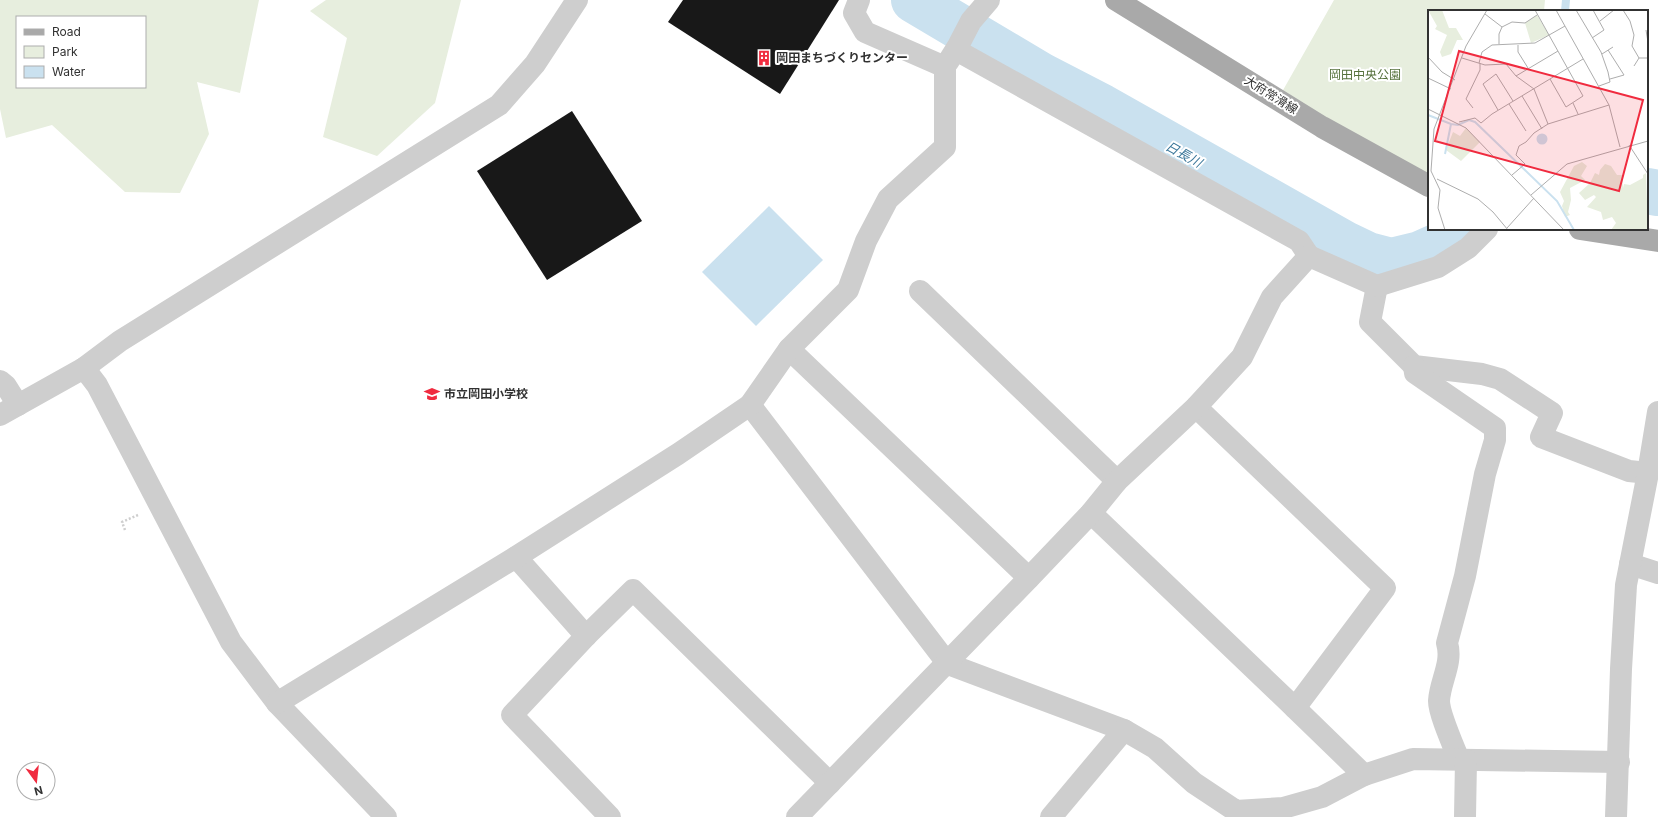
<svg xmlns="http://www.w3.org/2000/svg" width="1658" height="817" font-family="Inter,'Noto Sans JP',sans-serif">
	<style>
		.green { fill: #e7eede; fill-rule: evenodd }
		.water { fill: #cae1ef }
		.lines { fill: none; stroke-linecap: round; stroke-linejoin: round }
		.stream { stroke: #cae1ef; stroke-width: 8 }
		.river { stroke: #cae1ef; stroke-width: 46 }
		.building { fill: #181818 }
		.path { stroke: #cecece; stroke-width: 2.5; stroke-dasharray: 2 2; stroke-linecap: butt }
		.minor { stroke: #cecece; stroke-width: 22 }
		.major { stroke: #a9a9a9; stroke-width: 22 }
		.labels { text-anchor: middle; stroke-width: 4; stroke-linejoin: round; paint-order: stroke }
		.poi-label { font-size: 12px; font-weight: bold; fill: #313131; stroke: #fff; text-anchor: start }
		.park-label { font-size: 12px; fill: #55703b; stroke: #fff }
		.street-label { font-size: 12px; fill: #313131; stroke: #fff }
		.water-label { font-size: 13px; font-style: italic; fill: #397699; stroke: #fff }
		.inset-river { fill: none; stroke: #cae1ef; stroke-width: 2 }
		.inset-road { fill: none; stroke: #adadad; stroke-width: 1 }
		.view { fill: #f02b3f; fill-opacity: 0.15; stroke: #f02b3f; stroke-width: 2 }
		.inset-edge { fill: none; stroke: #313131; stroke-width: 2 }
	</style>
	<rect width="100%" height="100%" fill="#fff"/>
	<!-- green -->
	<g class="green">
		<path d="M0 0H259L240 93 197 82 209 134 180 193 125 192 52 125 6 138 0 109ZM17 17H145V87H17Z"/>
		<polygon points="326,0 461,0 435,103 377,156 323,137 347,38 310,11"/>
		<polygon points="1334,0 1545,0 1544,11 1429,11 1429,178 1278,99"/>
	</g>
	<!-- water -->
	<polygon class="water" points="769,206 823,260 756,326 702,272"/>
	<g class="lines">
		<!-- stream -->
		<polyline class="stream" points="1565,11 1566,0"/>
		<!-- river -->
		<g class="river">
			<polyline points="914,0 1042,76 1102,107 1345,244 1368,255 1391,261 1420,254 1447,242 1460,229"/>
			<polyline points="1647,191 1658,193"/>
		</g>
	</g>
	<!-- building -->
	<g class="building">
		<polygon points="683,0 839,0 780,94 668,22"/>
		<polygon points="572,111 642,221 547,280 477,171"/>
	</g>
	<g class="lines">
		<!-- path -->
		<polyline class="path" points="125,530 122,522 138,515"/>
		<!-- minor -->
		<g class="minor">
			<polyline points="956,50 1299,241 1309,256"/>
			<polyline points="948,62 958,46 971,21 989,0"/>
			<polyline points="1377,286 1370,322 1414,366 1482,374 1500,379 1552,413 1541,437 1629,471 1648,473"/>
			<polyline points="920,291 1117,481"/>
			<polyline points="789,349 1029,578"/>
			<path d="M1414 366 1415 373 1495 428V440L1485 474 1465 576 1447 643C1453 663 1440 681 1439 701 1439 714 1454 747 1459 760"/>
			<polyline points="84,368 97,385 231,642 277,703 386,817"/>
			<polyline points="0,381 6,386 18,405"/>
			<polyline points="750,405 948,664 1124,730 1155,748 1194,783 1236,811 1283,808 1322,797 1364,775 1413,759 1619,762"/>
			<polyline points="0,415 84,368 120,341 499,105 535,64 577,0"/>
			<polyline points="1091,513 1295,708 1385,588 1196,407"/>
			<polyline points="516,557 586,636"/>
			<polyline points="1630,564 1658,573"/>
			<polyline points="277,703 516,557 678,454 750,405 789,349 848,290 866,241 888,199 945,147 945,67 865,32 854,13 859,0"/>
			<polyline points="1295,708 1364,775"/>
			<polyline points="610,817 512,715 586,636 633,590 830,783"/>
			<polyline points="797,817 1029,578 1091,513 1117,481 1196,407 1242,357 1272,297 1309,256 1377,286 1438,267 1468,248 1487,229"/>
			<polyline points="1051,817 1124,730"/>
			<polyline points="1465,817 1466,760"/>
			<polyline points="1616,817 1621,669 1626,585 1648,473 1658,412"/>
		</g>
		<!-- major -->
		<g class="major">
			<polyline points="1116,0 1322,127 1429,186"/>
			<polyline points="1580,229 1658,241"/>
		</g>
	</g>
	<!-- icons -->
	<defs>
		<symbol id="building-bare" viewBox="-9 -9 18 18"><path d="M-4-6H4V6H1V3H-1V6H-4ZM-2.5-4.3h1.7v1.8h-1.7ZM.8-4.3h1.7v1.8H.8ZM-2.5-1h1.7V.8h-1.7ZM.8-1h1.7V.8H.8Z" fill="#f02b3f" stroke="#fff" stroke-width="2.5" paint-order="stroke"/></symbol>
		<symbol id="school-bare" viewBox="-9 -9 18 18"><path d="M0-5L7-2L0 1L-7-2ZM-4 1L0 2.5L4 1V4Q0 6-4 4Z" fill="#f02b3f" stroke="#fff" stroke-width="2.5" paint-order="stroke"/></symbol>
	</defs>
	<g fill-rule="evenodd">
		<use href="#building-bare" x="753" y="47" width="22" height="22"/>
		<use href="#school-bare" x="421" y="383" width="22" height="22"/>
	</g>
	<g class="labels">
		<!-- poi labels -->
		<g class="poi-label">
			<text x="776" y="62">岡田まちづくりセンター</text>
			<text x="444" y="398">市立岡田小学校</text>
		</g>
		<!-- park labels -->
		<g class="park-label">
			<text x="1365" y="79">岡田中央公園</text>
		</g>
		<!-- street labels -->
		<g class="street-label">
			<text transform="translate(1271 95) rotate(32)" y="4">大府常滑線</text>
		</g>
		<!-- water labels -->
		<g class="water-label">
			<text transform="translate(1184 154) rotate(29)" y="5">日長川</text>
		</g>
	</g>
	<!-- overview -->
	<g transform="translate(1428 10)">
		<rect width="220" height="220" fill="#fff"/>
		<path d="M0 0H14L21 18H28L35 30H29L23 44 14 47 12 42 19 25 7 19 9 16ZM109 5 121 25 103 33 97 13ZM38 118 52 132 33 151 18 140 25 122 32 126ZM154 152 159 156 153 166 157 170 142 178 143 190 140 202 142 205 137 207 134 196 136 191 132 182 146 156ZM177 154 183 156 189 165H194L195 178 196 174 202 175 215 168V165L218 163 220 220H183L188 213 184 207 175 210 173 202 159 197 168 187 166 185 157 190 151 183 162 173 167 163 171 165 172 160Z" fill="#e7eede"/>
		<path d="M108.5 129a5.5 5.5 0 1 1 11 0a5.5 5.5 0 1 1-11 0Z" fill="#cae1ef"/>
		<path class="inset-river" d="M0 105 23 114 30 115 41 110 47 112 129 191 146 220M17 144 23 114"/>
		<path class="inset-road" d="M107 0 155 86 138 97 122 69M128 0 181 95 192 137M148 0 173 42 180 62 182 72 171 76M195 0 202 11 206 25 204 36 211 48M57 4 74 17M172 11 186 0M218 20 220 32M164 28 176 20 165 0M71 34V24L74 17 84 12 97 13 109 5M90 35V42L100 58M180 40 196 65 182 69M174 44 185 37M0 47 14 62 27 70M34 48 57 55 78 54 88 66 106 79 120 114M51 53 54 42 64 35 107 33 137 16M206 56 211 48H220M88 66 130 41M0 68 23 79M94 86 114 119M145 93 150 104M81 94 98 121M45 98 38 89 52 60V53M0 99 38 118 136 220M70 100 55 74 68 64 85 91M31 112 47 108 53 113 64 104 155 49M201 135 220 164M84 165 97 154 88 145 91 136 98 132 106 123 120 114 181 95M9 169 50 189 65 202 80 220M103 185 139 154 220 131M79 218 106 188M17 220 10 198 12 180 3 161 6 119 38 36 59 0"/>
		<path class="view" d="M31 41 215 90 191 181 7 131Z"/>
		<rect width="220" height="220" class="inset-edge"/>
	</g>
	<!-- legend -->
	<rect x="16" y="16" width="130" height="72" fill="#ffffff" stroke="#adadad"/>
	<rect x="24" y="29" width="20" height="6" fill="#a9a9a9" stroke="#adadad"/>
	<text x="52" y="36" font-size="12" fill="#313131">Road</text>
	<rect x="24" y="46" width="20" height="12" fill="#e7eede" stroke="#adadad"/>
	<text x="52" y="56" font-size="12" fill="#313131">Park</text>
	<rect x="24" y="66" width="20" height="12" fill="#cae1ef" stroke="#adadad"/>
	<text x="52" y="76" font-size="12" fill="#313131">Water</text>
	<!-- north arrow -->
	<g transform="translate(36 781) rotate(165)"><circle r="19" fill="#ffffff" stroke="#adadad"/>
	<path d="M0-3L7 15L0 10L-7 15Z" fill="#f02b3f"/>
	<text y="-6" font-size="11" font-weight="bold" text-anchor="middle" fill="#313131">N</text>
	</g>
</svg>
